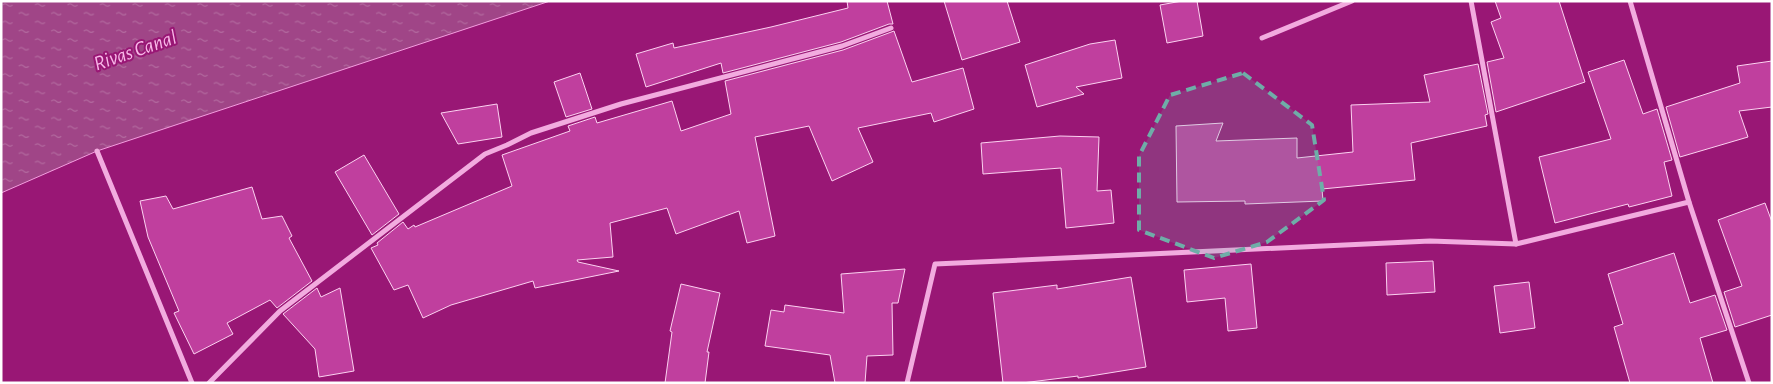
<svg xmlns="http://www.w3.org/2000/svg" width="1773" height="384" font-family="'Alegreya Sans',sans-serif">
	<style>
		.water { fill: url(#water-ripples); stroke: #f49ddf }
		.building { fill: #c03f9e; stroke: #fcd2f1 }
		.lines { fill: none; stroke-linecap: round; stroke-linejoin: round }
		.minor { stroke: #f2abdf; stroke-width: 5 }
		.marked { fill: #6fada8; fill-opacity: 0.2; stroke: #6fada8; stroke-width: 4; stroke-dasharray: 10 6; stroke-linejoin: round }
		.labels { text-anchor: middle; stroke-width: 4; stroke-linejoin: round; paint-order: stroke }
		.water-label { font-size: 21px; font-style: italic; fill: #f8b7e8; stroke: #991775 }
	</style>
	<defs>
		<pattern id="water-ripples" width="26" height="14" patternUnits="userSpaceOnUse" patternTransform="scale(1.25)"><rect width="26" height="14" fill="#a04587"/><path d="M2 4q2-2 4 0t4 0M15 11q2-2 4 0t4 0" fill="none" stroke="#b36a9f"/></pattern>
	</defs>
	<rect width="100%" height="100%" fill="#991775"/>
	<!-- water -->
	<polygon class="water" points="1,1 550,1 97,151 1,193"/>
	<!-- building -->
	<g class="building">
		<polygon points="847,1 887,1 893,24 889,24 841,42 723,73 721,63 646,87 636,54 673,43 674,48 771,27 848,8"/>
		<polygon points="944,1 1007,1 1020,42 962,60"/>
		<polygon points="1182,1 1197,1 1203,36 1167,43 1160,5"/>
		<polygon points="1495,1 1559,1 1585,82 1496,112 1487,62 1504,58 1491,22 1501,18"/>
		<polygon points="894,31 912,82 963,68 974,109 934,122 931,113 858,128 873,162 832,181 809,126 755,137 775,236 747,243 739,211 676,234 667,208 610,223 613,257 577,260 578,262 619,271 535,288 533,281 451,305 423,318 408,285 394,290 371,248 378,245 377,243 403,222 408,229 414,225 415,227 512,186 502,155 570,131 568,126 595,117 597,123 672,101 681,131 731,114 725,81 843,50"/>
		<polygon points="1115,40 1122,78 1076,87 1084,94 1037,107 1025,65 1090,44"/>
		<polygon points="1624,60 1643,114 1657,109 1672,160 1664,162 1672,196 1629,207 1628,204 1555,223 1539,157 1611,139 1588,72"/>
		<polygon points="1772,61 1772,107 1739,111 1748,137 1680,157 1666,107 1740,83 1737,66"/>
		<polygon points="1478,64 1488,114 1485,115 1487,126 1411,143 1415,180 1322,189 1323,201 1245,204 1245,201 1177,202 1176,126 1223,123 1216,141 1297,138 1297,158 1353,152 1351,105 1430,102 1424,75"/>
		<polygon points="580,73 592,109 566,117 554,82"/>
		<polygon points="497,104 502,137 458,144 441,113"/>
		<polygon points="1060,136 1099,137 1097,191 1111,190 1114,223 1066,228 1061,168 983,174 981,143"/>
		<polygon points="364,155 399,214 372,235 335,172"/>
		<polygon points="252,187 262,219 282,216 292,236 289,238 312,281 277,308 270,300 227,323 233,334 194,354 174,313 179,311 148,237 140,201 166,196 173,209"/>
		<polygon points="1765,203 1772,222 1772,315 1735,327 1724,292 1742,286 1718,220"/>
		<polygon points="1674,253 1690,303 1715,295 1727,330 1700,338 1713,383 1630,383 1614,327 1623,324 1608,274"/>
		<polygon points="1433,261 1435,292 1387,295 1386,263"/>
		<polygon points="1251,264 1257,328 1228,331 1225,298 1187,302 1184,270"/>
		<polygon points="905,269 898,303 892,303 893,355 867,356 865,383 835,383 830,355 765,346 771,310 784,312 785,305 844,313 841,274"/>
		<polygon points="1131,277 1146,367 1078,378 1078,376 1022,383 1003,383 993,293 1057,285 1057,289"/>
		<polygon points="1529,282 1535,328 1500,333 1494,286"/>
		<polygon points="681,284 720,293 707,352 709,352 705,383 665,383 672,332 670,331"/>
		<polygon points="317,288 321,297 340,288 354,371 319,377 315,349 283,314"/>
	</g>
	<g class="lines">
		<!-- minor -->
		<g class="minor">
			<polyline points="1471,1 1516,244"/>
			<polyline points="1630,1 1689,202 1749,383"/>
			<polyline points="1262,38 1352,1"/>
			<polyline points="97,151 192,383"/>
			<polyline points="209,383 280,311 485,154 507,145 531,133 621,104 842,46 891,28"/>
			<polyline points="907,383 935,264 1430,241 1516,244 1689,202"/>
		</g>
	</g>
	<!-- marked area -->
	<path class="marked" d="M1243 73 1312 125 1324 200 1267 242 1214 258 1139 230V156L1170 95Z"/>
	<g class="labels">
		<!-- water labels -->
		<g class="water-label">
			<text transform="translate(135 50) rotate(-19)" y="7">Rivas Canal</text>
		</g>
	</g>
	<!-- border -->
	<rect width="1773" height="384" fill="none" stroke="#ffffff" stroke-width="5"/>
</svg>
